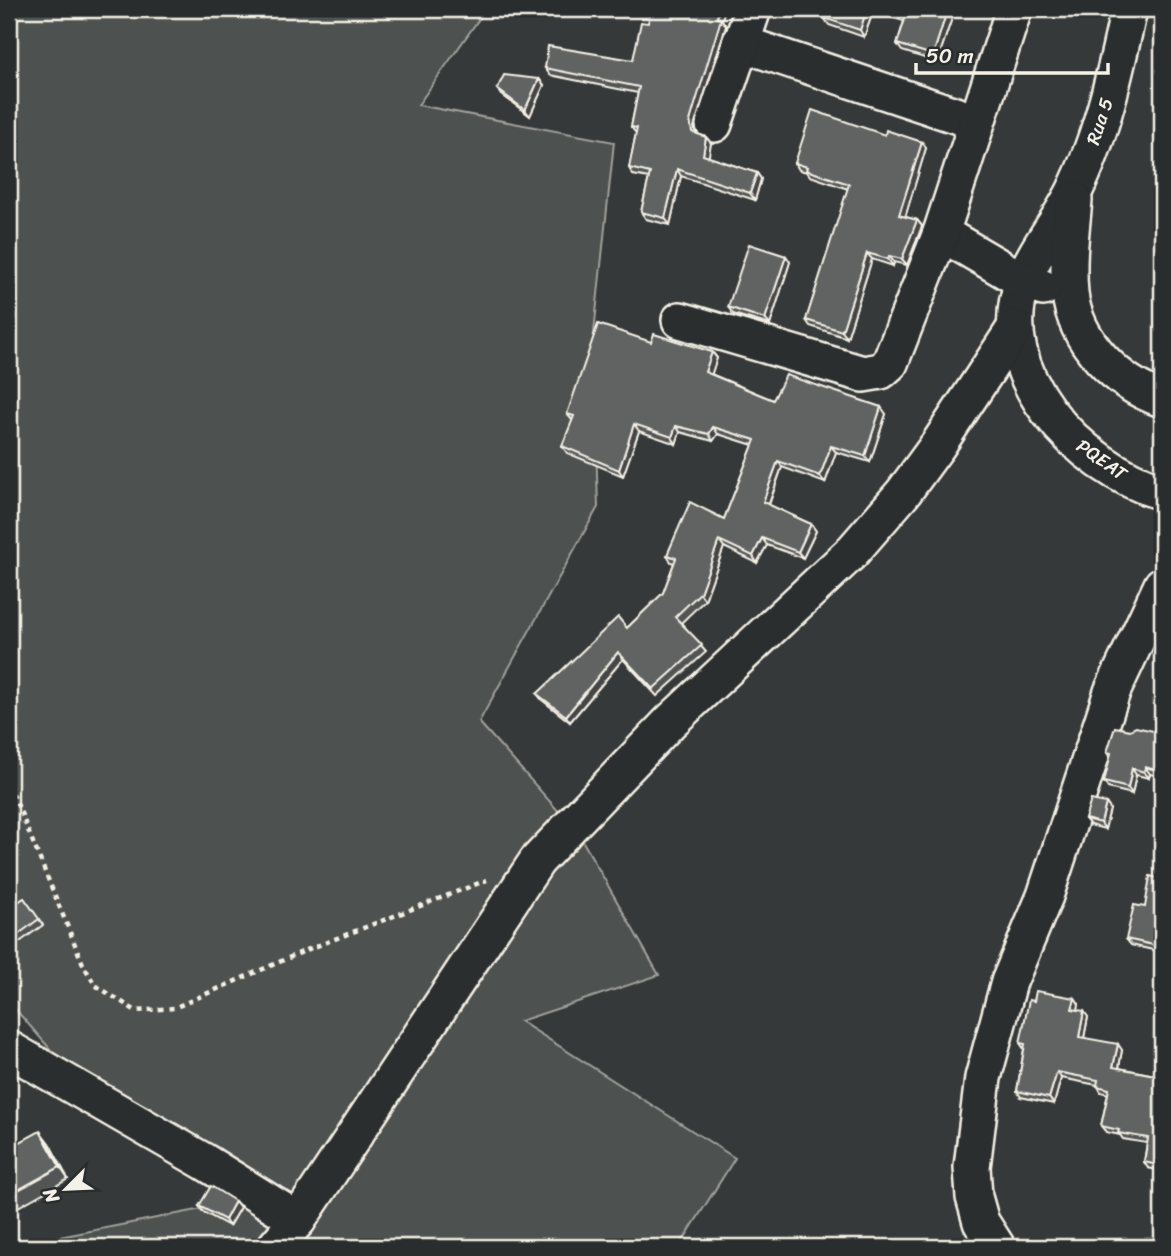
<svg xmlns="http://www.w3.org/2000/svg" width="1171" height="1256" font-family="Sriracha,sans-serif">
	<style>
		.green { fill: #4e514f; stroke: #a1a19c; stroke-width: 2 }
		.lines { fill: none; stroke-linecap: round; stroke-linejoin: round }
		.minor-casing { stroke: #f4f1e8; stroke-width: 40 }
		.path { stroke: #f4f1e8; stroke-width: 4.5; stroke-dasharray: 5 5; stroke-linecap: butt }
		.minor { stroke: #2a2d2e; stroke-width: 35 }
		.wall { fill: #535554; stroke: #f4f1e8; stroke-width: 2 }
		.shaded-wall { fill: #444545; stroke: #f4f1e8; stroke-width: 2 }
		.building { fill: #616362; stroke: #f4f1e8; stroke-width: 2 }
		.labels { text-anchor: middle; stroke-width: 5; stroke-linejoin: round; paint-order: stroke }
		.street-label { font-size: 19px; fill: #f4f1e8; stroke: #2a2d2e }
	</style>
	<rect width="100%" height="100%" fill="#363939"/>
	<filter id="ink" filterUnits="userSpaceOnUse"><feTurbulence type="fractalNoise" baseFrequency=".0143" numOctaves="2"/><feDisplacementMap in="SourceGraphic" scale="14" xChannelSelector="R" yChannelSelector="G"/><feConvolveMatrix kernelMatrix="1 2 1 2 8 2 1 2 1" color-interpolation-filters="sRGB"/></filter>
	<g filter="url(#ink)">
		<!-- green -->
		<polygon class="green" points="9,9 486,9 418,105 614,142 593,342 598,507 479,722 578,833 659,975 520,1021 735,1158 679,1247 9,1247 233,1203 79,1082 9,1002"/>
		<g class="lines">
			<defs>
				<g id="minor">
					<path d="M1129 9C1116 70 1102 135 1074 192 1059 222 1036 248 1024 279 987 372 1080 468 1162 492"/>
					<polyline points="740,43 976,122"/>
					<polyline points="714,124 753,9"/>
					<path d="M1074 200C1071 231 1067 262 1070 293 1075 342 1118 384 1162 399"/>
					<polyline points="941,233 1023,281 1043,288"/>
					<polyline points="680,320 863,374 881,371 890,363 941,233 1014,9"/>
					<polyline points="9,1049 205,1162 298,1220"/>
					<polyline points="275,1247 298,1220 537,861 670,722 851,553 903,493 938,445 1015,328"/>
					<polyline points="997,1247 981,1222 974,1197 972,1167 983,1078 1009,982 1045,896 1112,692 1162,585"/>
				</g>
			</defs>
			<!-- minor casing -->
			<use href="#minor" class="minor-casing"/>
			<!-- path -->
			<polyline class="path" points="9,784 83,964 95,985 136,1011 174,1008 309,949 487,880"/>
			<!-- minor -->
			<use href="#minor" class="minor"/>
		</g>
		<!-- wall -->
		<g class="wall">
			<polygon points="828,9 939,9 952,18 937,62 902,51 897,44 904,21 873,12 864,37 829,25 824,18"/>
			<polygon points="722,20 726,26 694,127 695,133 706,137 711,143 708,157 757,173 761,179 755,200 681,176 670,225 646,219 641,212 649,178 633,175 629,168 636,133 631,127 638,93 550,75 545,68 633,60 648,23"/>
			<polygon points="539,79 544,85 530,116 502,95 497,89"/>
			<polygon points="885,135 922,142 926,148 905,217 917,220 922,226 907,265 894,262 893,266 872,259 847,338 810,326 806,320 848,189 810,176 807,172 799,170 795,163"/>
			<polygon points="786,256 790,262 770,325 733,314 728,307"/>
			<polygon points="651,342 712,352 717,358 711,374 773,400 886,414 870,462 836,452 825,483 782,467 769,505 811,524 816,531 803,558 767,545 757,563 724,547 705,600 681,623 706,652 657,696 623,659 570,722 542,700 537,694 627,628 663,593 674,563 671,562 667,555 724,519 753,445 718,434 713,441 680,432 676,444 639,431 623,476 567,453 562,446 573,421 567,414"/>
			<polygon points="1130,730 1162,733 1162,777 1150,774 1149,778 1136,775 1132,794 1108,788 1104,782 1110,756 1107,752"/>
			<polygon points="1106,803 1110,809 1105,829 1090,825 1085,819"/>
			<polygon points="1162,879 1162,952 1131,945 1126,939"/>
			<polygon points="24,898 43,925 10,949 9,948 9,908"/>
			<polygon points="1075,998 1079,1004 1078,1010 1088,1017 1084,1038 1122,1050 1119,1068 1160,1076 1162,1065 1162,1171 1148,1168 1144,1162 1147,1143 1123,1139 1120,1135 1106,1132 1101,1126 1108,1094 1101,1092 1097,1085 1061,1078 1054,1104 1021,1097 1017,1091 1024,1049 1020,1043 1034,1001"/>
			<polygon points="49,1143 68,1179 9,1212 9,1148"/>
			<polygon points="235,1201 240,1207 229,1226 203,1212 199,1206"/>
		</g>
		<!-- shaded-wall -->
		<g class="shaded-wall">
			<polygon points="719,9 725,9 722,20 726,26 694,127 697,138 692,132 690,121"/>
			<polygon points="867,9 870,9 873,12 864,37 860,30"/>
			<polygon points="947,11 952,18 937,62 933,55"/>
			<polygon points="539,79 544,85 530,116 525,110"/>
			<polygon points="706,137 711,143 708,161 703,155"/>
			<polygon points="922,142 926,148 904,221 899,215"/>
			<polygon points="677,169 681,176 670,225 665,218"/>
			<polygon points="757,173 761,179 755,200 750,193"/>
			<polygon points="917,220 922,226 907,265 902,259"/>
			<polygon points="867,253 872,259 847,338 842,331"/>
			<polygon points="786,256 790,262 770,325 765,319"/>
			<polygon points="889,256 894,262 893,266 888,259"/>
			<polygon points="712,352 717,358 710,379 705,372"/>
			<polygon points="881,407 886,414 870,462 865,456"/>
			<polygon points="634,424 639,431 623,476 619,470"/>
			<polygon points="676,426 680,432 676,444 672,437"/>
			<polygon points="713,427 718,434 713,441 709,434"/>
			<polygon points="831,446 836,452 825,483 820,476"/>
			<polygon points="778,461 782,467 767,509 763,502"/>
			<polygon points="811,524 816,531 803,558 798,552"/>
			<polygon points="762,538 767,545 757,563 753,556"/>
			<polygon points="719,540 724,547 705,600 700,593"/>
			<polygon points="618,652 623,659 570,722 566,716"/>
			<polygon points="1162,755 1162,776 1159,771"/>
			<polygon points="1145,767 1150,774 1149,778 1144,772"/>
			<polygon points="1132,768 1136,775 1132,794 1128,788"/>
			<polygon points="1106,803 1110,809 1105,829 1101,823"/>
			<polygon points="1075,998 1079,1004 1077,1015 1072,1009"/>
			<polygon points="1084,1011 1088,1017 1083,1043 1079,1037"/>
			<polygon points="1118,1044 1122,1050 1118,1073 1113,1067"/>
			<polygon points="1057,1072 1061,1078 1054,1104 1049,1098"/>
			<polygon points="40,1131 49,1143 68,1179 60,1167"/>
			<polygon points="235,1201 240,1207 229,1226 225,1220"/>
		</g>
		<!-- building -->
		<g class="building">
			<polygon points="651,9 719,9 717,18 721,19 690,121 692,132 706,137 703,155 757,173 750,193 677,169 665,218 641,212 650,173 629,168 637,128 631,127 639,87 545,68 548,46 633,60 641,22 648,23"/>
			<polygon points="828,9 867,9 860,30 824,18"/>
			<polygon points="879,9 939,9 947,11 933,55 897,44 906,16"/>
			<polygon points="504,75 539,79 525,110 497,89"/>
			<polygon points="812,110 885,135 886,130 922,142 899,215 917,220 902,259 889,256 888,259 867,253 842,331 806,320 849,184 806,170 807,167 795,163"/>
			<polygon points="749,244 786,256 765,319 728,307"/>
			<polygon points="598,324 651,342 654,334 712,352 705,372 773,400 786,375 881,407 865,456 831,446 820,476 778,461 763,502 811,524 798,552 762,538 753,556 719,540 700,593 675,617 702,645 653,689 618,652 566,716 537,694 618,617 627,628 663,593 676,558 667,555 690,502 724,519 755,440 713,427 709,434 676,426 672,437 634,424 619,470 562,446 574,416 567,414"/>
			<polygon points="1115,727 1130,730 1136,727 1162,733 1162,755 1159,771 1145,767 1144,772 1132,768 1128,788 1104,782 1111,753 1107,752"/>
			<polygon points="1091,800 1106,803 1101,823 1085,819"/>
			<polygon points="1150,876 1162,879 1162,947 1126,939 1134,905 1145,907"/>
			<polygon points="24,898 39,919 9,941 9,908"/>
			<polygon points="1036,991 1075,998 1072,1009 1084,1011 1079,1037 1118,1044 1113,1067 1160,1076 1162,1065 1162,1166 1144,1162 1148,1138 1118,1133 1119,1130 1101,1126 1109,1089 1097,1086 1098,1080 1057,1072 1049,1098 1017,1091 1025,1044 1020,1043 1029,1000 1034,1001"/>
			<polygon points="40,1131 60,1167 9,1195 9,1148"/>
			<polygon points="211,1186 235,1201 225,1220 199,1206"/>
		</g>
	</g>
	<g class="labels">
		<!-- street labels -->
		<g class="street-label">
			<text transform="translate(1099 121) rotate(-72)" y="7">Rua 5</text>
			<text transform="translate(1102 459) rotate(35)" y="7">PQEAT</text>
		</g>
	</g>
	<!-- margin -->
	<rect width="1171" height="1256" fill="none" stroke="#2a2d2e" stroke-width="35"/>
	<rect x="18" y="18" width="1136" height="1221" fill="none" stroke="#f4f1e8" stroke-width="2.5" filter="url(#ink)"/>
	<!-- north arrow -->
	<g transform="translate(66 1189) rotate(246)" stroke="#2a2d2e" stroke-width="5" paint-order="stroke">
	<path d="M0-5L12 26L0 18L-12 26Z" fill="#f4f1e8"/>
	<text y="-10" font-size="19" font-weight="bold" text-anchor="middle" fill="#f4f1e8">N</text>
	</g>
	<!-- scale -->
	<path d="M916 63v10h192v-10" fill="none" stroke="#f4f1e8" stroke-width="3.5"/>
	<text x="926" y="63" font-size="21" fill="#f4f1e8" stroke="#2a2d2e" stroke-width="5" paint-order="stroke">50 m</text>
</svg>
